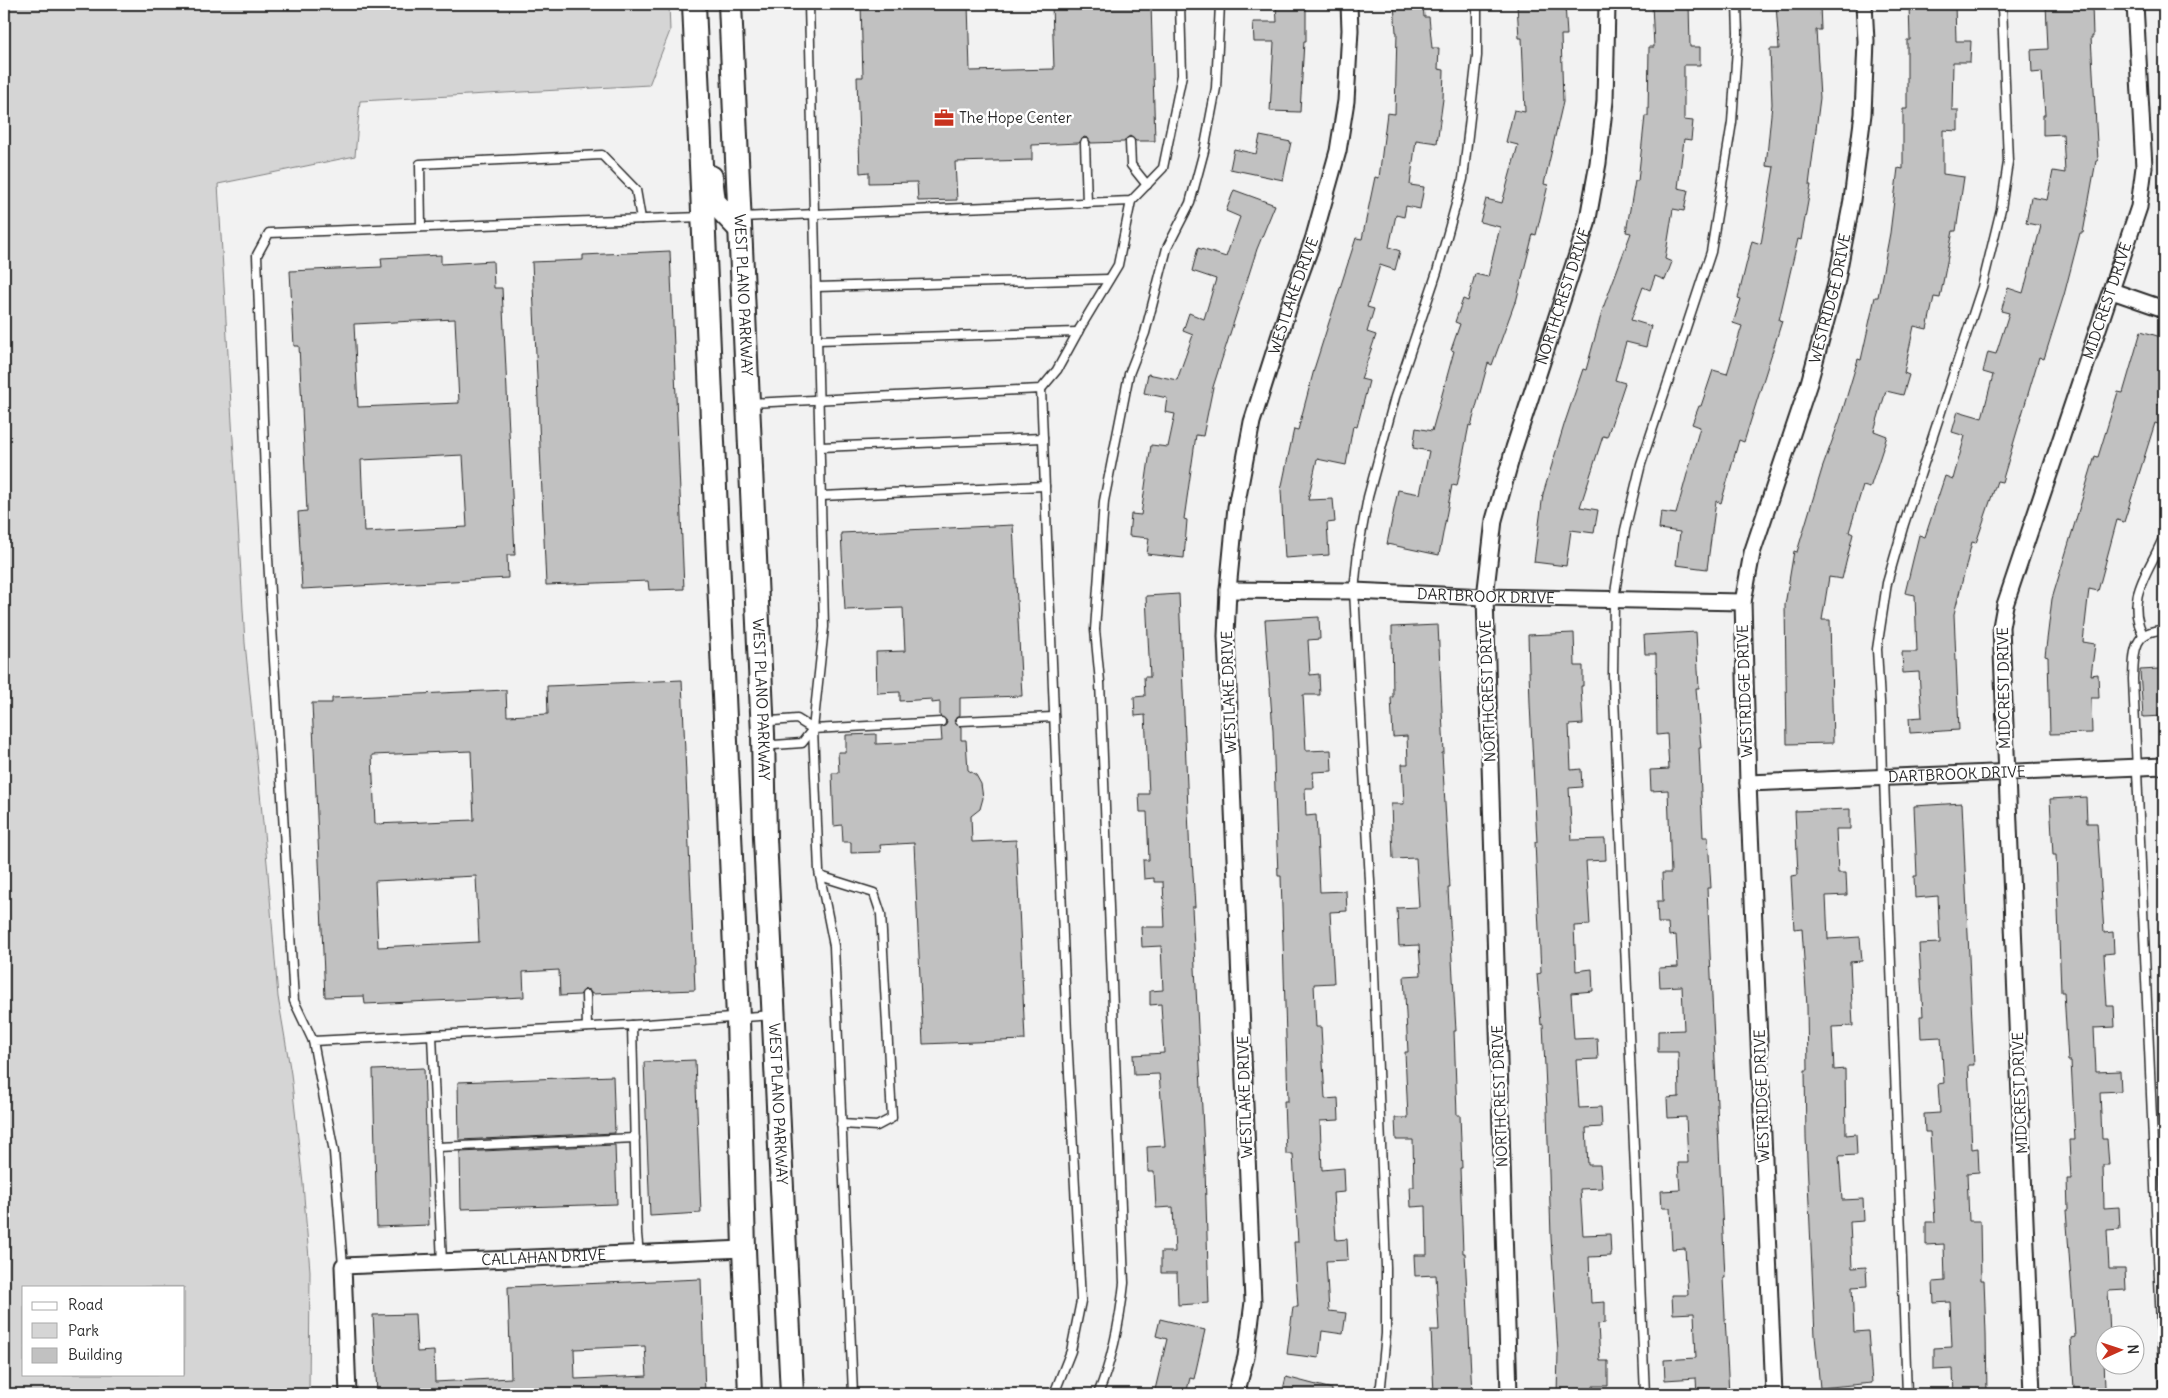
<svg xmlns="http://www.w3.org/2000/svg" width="2168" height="1398" font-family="Delius,sans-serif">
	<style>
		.green { fill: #d5d5d5; stroke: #808080; fill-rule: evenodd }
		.building { fill: #c1c1c1; stroke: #2b2b2b; fill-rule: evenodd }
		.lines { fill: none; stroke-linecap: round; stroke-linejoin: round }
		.lane-casing { stroke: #2b2b2b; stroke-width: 11 }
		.street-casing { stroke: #2b2b2b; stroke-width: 19 }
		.secondary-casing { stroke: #2b2b2b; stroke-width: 26 }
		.lane { stroke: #fff; stroke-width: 8 }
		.street { stroke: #fff; stroke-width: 15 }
		.secondary { stroke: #fff; stroke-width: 22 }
		.labels { text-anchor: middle; stroke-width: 5; stroke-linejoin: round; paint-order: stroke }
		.poi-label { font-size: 15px; fill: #2b2b2b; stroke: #fff; text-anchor: start }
		.street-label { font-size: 15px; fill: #2b2b2b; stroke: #fff }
	</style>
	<rect width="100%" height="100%" fill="#f2f2f2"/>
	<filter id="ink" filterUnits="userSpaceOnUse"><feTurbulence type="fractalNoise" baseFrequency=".02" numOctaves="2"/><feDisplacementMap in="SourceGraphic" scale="10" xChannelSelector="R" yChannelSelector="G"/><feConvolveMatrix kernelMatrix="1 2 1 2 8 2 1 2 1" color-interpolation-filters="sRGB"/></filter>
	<g filter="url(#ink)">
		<!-- green -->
		<path class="green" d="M4 4H669L670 31 649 85 360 101 355 156 218 184 245 643 268 873 278 997 291 1074 303 1184 310 1271 309 1394H4ZM24 1287H184V1374H24Z"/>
		<!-- building -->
		<g class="building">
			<polygon points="861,4 968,4 970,71 1054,69 1052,4 1151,4 1155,141 1136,141 1130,136 1127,138 1124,142 1091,143 1088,138 1084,137 1079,143 1032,145 1032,160 955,162 957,200 918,201 917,182 869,183 869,172 860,173 857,77 863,77"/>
			<polygon points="1276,4 1306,4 1306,41 1304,41 1300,112 1270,111 1274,42 1254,42 1253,22 1277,22"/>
			<polygon points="1394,4 1423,4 1424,17 1429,17 1432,48 1439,48 1438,69 1444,70 1443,99 1437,143 1416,140 1410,185 1424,187 1420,209 1406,206 1404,217 1396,215 1389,247 1400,251 1395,270 1380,265 1367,307 1374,309 1367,332 1376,335 1361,379 1369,381 1357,427 1353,426 1346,465 1317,459 1308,500 1333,499 1335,522 1327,523 1329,555 1285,558 1281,490 1294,429 1298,430 1315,366 1356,238 1362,239 1375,177 1379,178 1387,113 1395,114 1397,32 1396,32"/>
			<polygon points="1517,4 1565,4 1567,35 1561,35 1563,102 1544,184 1548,185 1536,235 1533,234 1516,302 1515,302 1492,365 1488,363 1471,426 1469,425 1457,486 1452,485 1439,555 1387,544 1398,490 1420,494 1429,451 1413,448 1416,428 1432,431 1454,351 1451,350 1460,324 1455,322 1463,299 1468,301 1475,274 1488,277 1500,227 1480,222 1486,199 1502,203 1518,145 1506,142 1514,110 1525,112 1522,38 1519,38"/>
			<polygon points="1652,4 1689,4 1690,47 1700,47 1700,65 1684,65 1684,120 1693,121 1691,140 1684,139 1678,188 1688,190 1684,211 1673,209 1665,259 1672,262 1665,280 1655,276 1650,290 1643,287 1631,320 1651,326 1646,347 1626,342 1615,380 1625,383 1607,437 1603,436 1580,507 1598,510 1594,533 1571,530 1566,566 1534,562 1543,494 1565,422 1583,369 1586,370 1603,308 1631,233 1626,232 1635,181 1638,181 1645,116 1648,116 1649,47 1654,47"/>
			<polygon points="1776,4 1820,4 1821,30 1816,30 1820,98 1809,185 1811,185 1801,240 1798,239 1779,320 1782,321 1744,442 1739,440 1721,503 1716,501 1707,569 1676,565 1680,532 1659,529 1661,512 1676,514 1700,427 1692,424 1699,406 1701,406 1713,370 1727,374 1742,326 1733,323 1741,299 1738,298 1752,241 1761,244 1774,167 1766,166 1772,104 1770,49 1779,49"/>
			<polygon points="1909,4 1955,4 1956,41 1971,41 1970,62 1953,62 1952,110 1958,110 1958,131 1943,130 1943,174 1964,177 1956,231 1953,231 1940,298 1934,297 1927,329 1914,326 1904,373 1909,375 1903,395 1886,391 1874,431 1887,436 1870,488 1863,486 1849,532 1853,534 1842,579 1829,577 1822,620 1830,620 1833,743 1787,744 1785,605 1794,551 1797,552 1822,469 1840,419 1858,359 1861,360 1875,297 1878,297 1890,233 1898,168 1903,169 1903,109 1907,109 1907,40 1910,40"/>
			<polygon points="2046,4 2092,4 2093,37 2091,37 2098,161 2096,161 2083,233 2080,233 2064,295 2044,359 2039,357 2002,482 1997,481 1976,543 1972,542 1954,614 1959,730 1910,733 1909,718 1922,717 1919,672 1903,673 1902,652 1917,652 1915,595 1905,593 1919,535 1925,537 1945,476 1953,479 1965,436 1952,432 1958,411 1982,418 1993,375 1983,372 1988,352 1996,354 2009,313 2001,311 2008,288 2023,293 2041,226 2026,223 2031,197 2047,200 2053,171 2065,173 2063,134 2043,135 2043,115 2045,115 2042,72 2032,73 2031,50 2048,49"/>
			<polygon points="1260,136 1291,142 1283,180 1230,169 1234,149 1256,154"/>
			<polygon points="1234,190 1275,205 1257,249 1213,387 1203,436 1196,435 1184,519 1187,520 1184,558 1147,554 1149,538 1129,536 1131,514 1141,515 1151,445 1168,447 1175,414 1165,412 1167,398 1144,393 1148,374 1177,380 1193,335 1183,331 1189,313 1204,319 1216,279 1192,271 1198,248 1226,257 1240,217 1226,211"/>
			<polygon points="670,251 684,589 649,590 648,581 546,585 532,262 583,260 583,255"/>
			<path d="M441 255V264L493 261 494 288H502L515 555H507L508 578 302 589 298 512 307 511 299 346H294L290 271 382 267 381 258ZM455 319 459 403 358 407 354 324ZM463 455 467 527 364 532 361 460Z"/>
			<polygon points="2141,331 2164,338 2164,379 2157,404 2164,406 2164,426 2155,423 2124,522 2117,520 2098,591 2089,589 2083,642 2095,644 2091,675 2098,674 2099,698 2091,698 2092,733 2050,734 2048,657 2045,656 2052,599 2095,456 2098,457 2118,392 2123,393"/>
			<polygon points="1013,525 1022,696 960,698 960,715 957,717 954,721 956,724 961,727 961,740 966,740 968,770 976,775 981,784 983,798 980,809 971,816 972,842 1016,840 1025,1040 923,1044 914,843 880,845 881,852 851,853 851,842 843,842 842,825 834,826 832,773 839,773 838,752 846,752 846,735 876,734 876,744 942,741 941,728 946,725 947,721 940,716 940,702 932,703 932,699 900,701 900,692 877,693 876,652 905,651 903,608 845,610 841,533"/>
			<polygon points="1179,594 1190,858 1192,858 1195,907 1192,907 1205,1169 1209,1303 1178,1305 1177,1273 1161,1273 1161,1252 1175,1252 1173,1207 1156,1208 1154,1172 1148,1172 1147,1147 1165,1146 1159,1074 1134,1075 1133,1055 1164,1053 1161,1004 1150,1005 1150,991 1163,990 1161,946 1142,947 1141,927 1165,927 1163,882 1154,882 1154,878 1144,879 1143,860 1149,860 1147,812 1140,812 1139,794 1149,794 1145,715 1135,716 1134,697 1145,696 1144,677 1150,677 1146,596"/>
			<polygon points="1319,617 1320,639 1308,640 1310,675 1319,674 1320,695 1303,695 1306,751 1331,750 1332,771 1313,772 1314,788 1305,788 1306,816 1316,815 1320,892 1346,891 1347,911 1330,912 1334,983 1314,984 1316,1027 1321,1027 1325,1099 1338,1098 1339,1120 1320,1121 1322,1170 1344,1168 1345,1192 1333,1193 1336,1240 1347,1239 1348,1260 1326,1261 1329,1311 1346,1313 1343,1334 1322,1331 1319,1358 1287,1354 1293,1307 1298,1307 1294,1242 1298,1242 1293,1154 1286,1154 1284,1101 1288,1101 1281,876 1278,876 1273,731 1265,620"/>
			<polygon points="1438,625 1444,753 1442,753 1450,888 1448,888 1456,1031 1454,1031 1457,1115 1460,1115 1462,1168 1460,1168 1463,1253 1465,1253 1472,1394 1434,1394 1431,1330 1439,1330 1436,1275 1415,1276 1414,1255 1427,1255 1426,1206 1411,1207 1410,1187 1414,1187 1413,1140 1396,1140 1395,1118 1408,1118 1405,1052 1408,1052 1404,976 1421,975 1419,945 1399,946 1397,908 1419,907 1416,858 1393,859 1391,804 1404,804 1402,764 1408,764 1407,736 1393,737 1391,697 1393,697 1392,627"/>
			<polygon points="1696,632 1699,688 1696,688 1701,748 1699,748 1703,837 1708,837 1711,888 1707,888 1725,1278 1723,1278 1729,1394 1697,1394 1696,1378 1665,1380 1664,1360 1696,1358 1694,1313 1673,1314 1672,1295 1688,1295 1685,1248 1672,1249 1670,1208 1662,1208 1661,1191 1680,1190 1678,1163 1688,1163 1686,1117 1668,1118 1667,1098 1679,1097 1678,1052 1658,1052 1658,1031 1684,1030 1682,986 1660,987 1659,968 1678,967 1676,935 1669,936 1668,923 1658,923 1657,901 1663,901 1662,873 1671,873 1668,790 1651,791 1650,770 1669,769 1667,734 1657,735 1656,654 1645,654 1644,635"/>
			<polygon points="1574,633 1575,666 1583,666 1583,686 1581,686 1583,724 1569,725 1571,770 1581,769 1582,787 1569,788 1572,840 1605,839 1606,860 1586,861 1590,925 1574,926 1576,971 1592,969 1593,991 1571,993 1574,1039 1597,1038 1598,1059 1576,1060 1579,1108 1601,1107 1602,1127 1586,1128 1588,1165 1600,1165 1602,1188 1580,1189 1583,1235 1610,1234 1611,1256 1589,1257 1591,1303 1605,1302 1605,1323 1598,1324 1600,1361 1608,1361 1608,1386 1593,1386 1593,1394 1557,1394 1558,1352 1551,1237 1547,1110 1543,1024 1541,1025 1537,974 1541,973 1535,842 1537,842 1530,704 1528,635"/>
			<polygon points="2159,669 2159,675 2164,675 2164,716 2143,717 2140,670"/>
			<path d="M682 680 695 990 592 994 589 990 585 989 580 995 560 996 559 970 523 972 524 997 365 1004 364 996 325 997 312 703H332V698L506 690 507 716 548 714 547 686ZM471 751 474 820 375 824 372 755ZM476 876 479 942 378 947 375 881Z"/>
			<polygon points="2086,797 2087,823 2097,823 2104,933 2113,932 2114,953 2104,954 2107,1006 2114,1006 2115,1027 2094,1028 2096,1072 2120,1071 2121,1091 2100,1092 2102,1139 2107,1139 2109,1165 2103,1165 2104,1208 2119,1207 2120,1229 2107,1230 2109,1269 2125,1269 2126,1290 2108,1291 2110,1336 2106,1336 2106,1358 2104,1358 2105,1388 2074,1389 2071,1338 2075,1337 2066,1210 2068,1210 2067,1179 2071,1179 2069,1140 2075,1140 2071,1061 2068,1061 2064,992 2061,992 2056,855 2053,855 2050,799"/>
			<polygon points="1962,803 1974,1065 1968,1065 1972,1149 1978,1148 1979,1172 1967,1173 1969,1221 1980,1221 1981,1280 1984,1280 1986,1333 1987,1394 1954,1394 1953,1369 1934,1370 1934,1348 1952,1347 1950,1302 1934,1303 1933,1282 1945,1281 1944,1244 1926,1245 1926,1222 1935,1222 1930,1132 1925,1132 1924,1114 1940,1113 1938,1084 1944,1083 1941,1037 1921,1038 1920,1016 1923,1016 1919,944 1940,943 1938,896 1915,898 1914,876 1917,876 1914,806"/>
			<polygon points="1850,809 1850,829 1836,829 1838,873 1846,873 1847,895 1826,896 1828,939 1860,937 1862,961 1850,962 1853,1026 1832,1027 1834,1070 1845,1069 1846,1135 1856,1134 1857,1155 1839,1156 1842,1200 1863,1199 1864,1221 1850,1222 1852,1268 1866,1267 1867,1286 1852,1287 1854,1332 1868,1331 1872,1383 1820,1388 1815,1336 1806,1137 1805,1070 1808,1070 1807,1007 1802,928 1794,929 1791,876 1798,875 1795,811"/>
			<polygon points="695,1060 701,1213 650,1216 644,1062"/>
			<polygon points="424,1068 429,1225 377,1227 373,1070"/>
			<polygon points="613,1076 615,1133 459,1140 458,1082"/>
			<polygon points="615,1145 617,1204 461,1209 460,1152"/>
			<path d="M701 1279 705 1394H377L373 1315 415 1314 417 1352 434 1351 435 1382 511 1378 508 1287ZM645 1346 647 1376 575 1379 574 1349Z"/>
			<polygon points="1160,1319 1205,1330 1194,1379 1190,1378 1186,1394 1154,1394 1167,1339 1156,1336"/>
			<polygon points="1286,1377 1332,1389 1332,1394 1282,1394"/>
		</g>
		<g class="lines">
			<defs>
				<g id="lane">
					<polyline points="809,4 824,627 813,729 819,871 834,946 853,1394"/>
					<polyline points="1130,142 1131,165 1147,185"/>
					<polyline points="1085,143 1087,203"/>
					<polyline points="741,217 1131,201 1163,168 1182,75 1180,4"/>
					<polyline points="421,227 420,164 602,155 636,190 641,219"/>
					<polyline points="816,287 1109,279"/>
					<polyline points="817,340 1078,332"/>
					<polyline points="1041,389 1057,370 1080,328 1118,265 1131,201"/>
					<polyline points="749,403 1041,389 1067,1035 1081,1301 1071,1351 1054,1394"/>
					<polyline points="820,447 1043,438"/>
					<polyline points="821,496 1045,486"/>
					<path d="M2143 635C2124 596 2150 571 2164 536"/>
					<polyline points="960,721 1054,717"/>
					<polyline points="767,728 771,721 797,719 813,729 941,722"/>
					<polyline points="767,739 774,745 802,743 813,729"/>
					<polyline points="1882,778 1880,702 1877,649 1887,583 1904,524 1982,287 2001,209 2008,162 2002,4"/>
					<polyline points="1884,778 1907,1394"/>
					<polyline points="820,876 874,893 881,914 892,1118 877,1126 841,1124"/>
					<polyline points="586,995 587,1027"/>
					<polyline points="632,1025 637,1234 639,1255"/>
					<polyline points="432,1035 442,1263"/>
					<polyline points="313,1041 294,1001 268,558 257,255 269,233 701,217"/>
					<polyline points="438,1147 635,1138"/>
					<polyline points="343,1266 334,1152 313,1041 632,1025 773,1015"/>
					<path d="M1098 1394C1113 1358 1120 1321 1124 1283L1100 682 1095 630 1104 501 1129 374 1145 333 1167 248 1190 203 1204 151 1216 88 1220 4"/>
					<polyline points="1377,1394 1381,1385 1386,1334 1386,1267 1371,899 1354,591 1358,551 1368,497 1395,397 1437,272 1463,179 1477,56 1477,4"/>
					<polyline points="1645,1394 1613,675 1614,599 1625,530 1641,464 1711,252 1732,122 1738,33 1737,4"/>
					<path d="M2164 1394 2133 679C2134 654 2132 630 2164 630"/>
				</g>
				<g id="street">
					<polyline points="2112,291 2164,309"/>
					<path id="s1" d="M1228 590 1354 591 1485 597 1743 602"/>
					<path id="s2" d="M1748 783 2164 766"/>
					<path id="s3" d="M348 1394 343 1266 744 1249"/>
					<path id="s4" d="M1236 1394 1246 1357 1253 1302 1226 636 1228 590 1236 507 1252 422 1289 306 1313 240 1338 151 1346 101 1350 30 1349 4"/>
					<path id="s5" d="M1509 1394 1485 597 1494 520 1514 448 1587 224 1598 163 1605 101 1607 4"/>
					<path id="s6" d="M1774 1394 1748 783 1743 602 1752 553 1809 383 1836 284 1852 200 1863 114 1866 41 1864 4"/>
					<path id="s7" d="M2032 1394 2001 627 2005 605 2139 207 2144 167 2135 4"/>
				</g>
				<g id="secondary">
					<polyline points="694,4 738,1018 744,1249 750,1394"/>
					<path id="s8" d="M730 4 763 734 765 838 792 1394"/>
					<polyline points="711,177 714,202 740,229"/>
				</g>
			</defs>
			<!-- lane casing -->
			<use href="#lane" class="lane-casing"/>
			<!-- street casing -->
			<use href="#street" class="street-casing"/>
			<!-- secondary casing -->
			<use href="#secondary" class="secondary-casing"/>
			<!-- lane -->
			<use href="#lane" class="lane"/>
			<!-- street -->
			<use href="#street" class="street"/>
			<!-- secondary -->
			<use href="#secondary" class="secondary"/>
		</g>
	</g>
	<!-- icons -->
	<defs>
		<symbol id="office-bare" viewBox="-9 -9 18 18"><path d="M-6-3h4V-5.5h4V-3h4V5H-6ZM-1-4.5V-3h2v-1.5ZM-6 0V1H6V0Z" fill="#c8321e" stroke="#fff" stroke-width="2.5" paint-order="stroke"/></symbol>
	</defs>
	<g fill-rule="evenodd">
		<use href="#office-bare" x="930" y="104" width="28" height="28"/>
	</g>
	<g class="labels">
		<!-- poi labels -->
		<g class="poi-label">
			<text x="959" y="123">The Hope Center</text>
		</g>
		<!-- street labels -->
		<g class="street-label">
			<text dy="5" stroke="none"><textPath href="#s8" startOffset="291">WEST PLANO PARKWAY</textPath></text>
			<text dy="5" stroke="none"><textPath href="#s4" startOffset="1109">WESTLAKE DRIVE</textPath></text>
			<text dy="5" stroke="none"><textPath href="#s5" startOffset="1109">NORTHCREST DRIVE</textPath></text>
			<text dy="5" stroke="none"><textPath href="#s6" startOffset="1109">WESTRIDGE DRIVE</textPath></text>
			<text dy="5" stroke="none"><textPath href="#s7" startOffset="1111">MIDCREST DRIVE</textPath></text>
			<text dy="5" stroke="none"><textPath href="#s1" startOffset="258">DARTBROOK DRIVE</textPath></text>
			<text transform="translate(2004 688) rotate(-91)" y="5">MIDCREST DRIVE</text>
			<text transform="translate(1488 691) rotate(-92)" y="5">NORTHCREST DRIVE</text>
			<text transform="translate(1745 691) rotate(-92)" y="5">WESTRIDGE DRIVE</text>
			<text transform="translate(1229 692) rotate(-92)" y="5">WESTLAKE DRIVE</text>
			<text dy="5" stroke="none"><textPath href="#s8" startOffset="696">WEST PLANO PARKWAY</textPath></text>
			<text dy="5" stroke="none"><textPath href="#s2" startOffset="209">DARTBROOK DRIVE</textPath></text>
			<text transform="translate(2020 1093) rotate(-92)" y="5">MIDCREST DRIVE</text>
			<text transform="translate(1500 1096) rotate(-92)" y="5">NORTHCREST DRIVE</text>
			<text transform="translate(1762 1096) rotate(-92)" y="5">WESTRIDGE DRIVE</text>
			<text transform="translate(1245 1097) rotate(-92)" y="5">WESTLAKE DRIVE</text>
			<text dy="5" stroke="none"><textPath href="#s8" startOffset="1101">WEST PLANO PARKWAY</textPath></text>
			<text dy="5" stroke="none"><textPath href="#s3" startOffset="329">CALLAHAN DRIVE</textPath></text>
		</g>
	</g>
	<!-- margin -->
	<rect width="2168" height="1398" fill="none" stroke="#fff" stroke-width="20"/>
	<rect x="10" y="10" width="2148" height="1378" fill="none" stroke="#2b2b2b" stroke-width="2" filter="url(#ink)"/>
	<!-- legend -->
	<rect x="22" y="1286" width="162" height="90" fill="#ffffff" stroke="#aaaaaa"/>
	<rect x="32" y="1302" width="25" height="8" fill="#ffffff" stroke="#aaaaaa"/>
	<text x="68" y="1310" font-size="15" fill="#2b2b2b">Road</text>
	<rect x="32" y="1323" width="25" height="15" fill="#d5d5d5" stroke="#aaaaaa"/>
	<text x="68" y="1336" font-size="15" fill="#2b2b2b">Park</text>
	<rect x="32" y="1348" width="25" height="15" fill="#c1c1c1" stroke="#aaaaaa"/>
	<text x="68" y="1360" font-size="15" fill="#2b2b2b">Building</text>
	<!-- north arrow -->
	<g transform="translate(2120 1350) rotate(87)"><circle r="24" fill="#ffffff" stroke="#aaaaaa"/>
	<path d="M0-4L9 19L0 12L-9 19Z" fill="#c8321e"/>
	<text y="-8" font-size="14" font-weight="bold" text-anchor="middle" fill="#2b2b2b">N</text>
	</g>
</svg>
